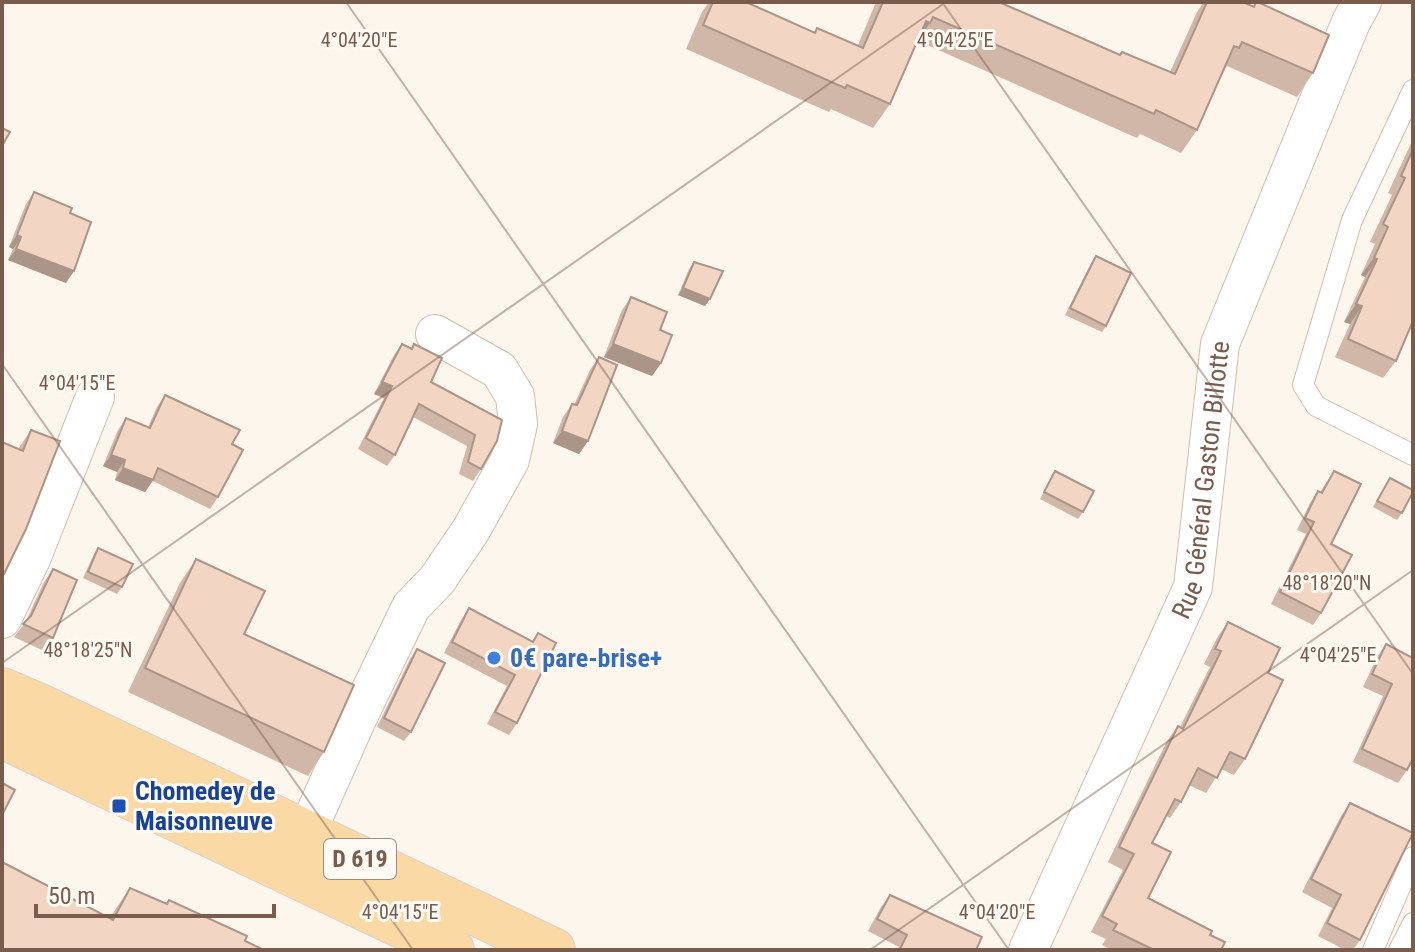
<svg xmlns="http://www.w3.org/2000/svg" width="1415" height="952" font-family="'Roboto Condensed',sans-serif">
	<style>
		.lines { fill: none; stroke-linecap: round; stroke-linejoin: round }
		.service-casing { stroke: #d1beb0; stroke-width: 22 }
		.minor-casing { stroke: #d1beb0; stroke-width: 40 }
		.primary-casing { stroke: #dad1cd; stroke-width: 46 }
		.service { stroke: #fff; stroke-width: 20 }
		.minor { stroke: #fff; stroke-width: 38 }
		.primary { stroke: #fbd9a5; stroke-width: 44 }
		.wall { fill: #d1b7a8 }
		.shaded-wall { fill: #aa9588 }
		.building { fill: #f3d5c3; stroke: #aa9588; stroke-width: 2 }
		.ticks { fill: none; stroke: #7a5c4d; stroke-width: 2; stroke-opacity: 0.45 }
		.shop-dot { fill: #3f7fe0; stroke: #fffaf3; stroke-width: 3 }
		.transit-dot { fill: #1a4fb4; stroke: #fffaf3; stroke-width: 3 }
		.labels { text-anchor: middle; stroke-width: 6; stroke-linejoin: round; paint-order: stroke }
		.shield { fill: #fffaf3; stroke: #a28b7f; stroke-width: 2 }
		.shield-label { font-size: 24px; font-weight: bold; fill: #7a5c4d }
		.street-label { font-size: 26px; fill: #7a5c4d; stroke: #fffaf3 }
		.shop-label { font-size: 26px; font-weight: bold; fill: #366cbe; stroke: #fffaf3; text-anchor: start }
		.transit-label { font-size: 26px; font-weight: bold; fill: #164399; stroke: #fffaf3; text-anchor: start }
		.ticks-label { font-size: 20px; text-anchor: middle; fill: #7a5c4d; stroke: #fffaf3; stroke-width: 6; stroke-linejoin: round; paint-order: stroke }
	</style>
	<rect width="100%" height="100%" fill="#fdf6ec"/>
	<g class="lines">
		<defs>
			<g id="service">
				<polyline points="1413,90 1352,220 1303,385 1316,406 1413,455"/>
				<polyline points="1373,950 1413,857"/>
				<polyline points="1399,950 1413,923"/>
			</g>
			<g id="minor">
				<polyline points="2,619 31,559 95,397"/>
				<polyline points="306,834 357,719 411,607 437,580 471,530 510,460 518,424 515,396 499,370 435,334"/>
				<path id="s1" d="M1028 950 1193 587 1220 344 1351 22 1362 2"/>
			</g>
			<g id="primary">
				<polyline points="2,690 44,708 553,950"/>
				<polyline points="2,736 452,950"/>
			</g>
		</defs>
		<!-- service casing -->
		<use href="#service" class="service-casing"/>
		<!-- minor casing -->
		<use href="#minor" class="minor-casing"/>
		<!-- primary casing -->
		<use href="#primary" class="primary-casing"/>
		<!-- service -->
		<use href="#service" class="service"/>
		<!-- minor -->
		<use href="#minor" class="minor"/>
		<!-- primary -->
		<use href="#primary" class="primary"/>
	</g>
	<!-- wall -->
	<g class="wall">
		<polygon points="709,2 746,2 813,33 817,28 858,45 876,2 999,2 1119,55 1122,52 1170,72 1197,12 1204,2 1243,2 1253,7 1256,2 1313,73 1297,97 1227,66 1223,71 1197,130 1181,153 1140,134 1137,138 918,41 890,104 873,128 831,109 829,112 686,49 702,12"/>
		<polygon points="1413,139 1413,321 1396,361 1383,378 1335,357 1350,324 1344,322 1365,277 1361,275 1375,244 1370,242 1392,195 1388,193"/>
		<polygon points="34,192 70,213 66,283 8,260 13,249 9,247 26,204"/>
		<polygon points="1096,256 1106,326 1102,332 1065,315 1091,263"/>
		<polygon points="694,262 710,299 705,306 678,295 689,269"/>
		<polygon points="631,297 660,330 661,363 652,376 604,357 622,310"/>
		<polygon points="402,344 411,348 414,344 431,382 502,420 481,469 473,481 459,474 467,446 413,417 395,455 387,466 358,449 384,398 374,394 394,355"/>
		<polygon points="599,357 588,441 579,454 553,443 563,417 572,404 574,405 590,370"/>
		<polygon points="165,395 232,444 218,497 210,509 153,481 145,492 115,480 117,472 103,466 118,430 126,418 148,427 157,407"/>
		<polygon points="31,430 2,578 18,449"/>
		<polygon points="1055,471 1083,512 1078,519 1040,499"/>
		<polygon points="1334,471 1331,544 1321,613 1313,625 1271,604 1306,534 1297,530 1310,503 1318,491 1320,492"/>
		<polygon points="1390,478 1402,513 1397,520 1373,507"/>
		<polygon points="98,548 122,587 117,594 83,578 94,554"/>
		<polygon points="196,559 324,752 308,776 128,692 180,583"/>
		<polygon points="53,569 53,638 44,651 14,637 25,623 44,582"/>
		<polygon points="469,608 532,641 538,633 517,723 509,735 487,724 507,686 444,653 461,620"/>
		<polygon points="1228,622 1268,673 1245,759 1234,775 1221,769 1206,793 1189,785 1181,802 1170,818 1166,816 1152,843 1148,898 1210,935 1221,950 1112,950 1102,945 1106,939 1091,932 1123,870 1108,862 1167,741 1178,726 1180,727 1210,667 1204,664 1217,638"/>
		<polygon points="1386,644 1407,770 1398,783 1353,762 1383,696 1363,687 1377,657"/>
		<polygon points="417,649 411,732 404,741 377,727 410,659"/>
		<polygon points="1350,803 1360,940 1353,950 1345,950 1318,936 1332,908 1302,892 1341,816"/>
		<polygon points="130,888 245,941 2,950 110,918 117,907"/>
		<polygon points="890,895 976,950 897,950 899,947 868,931 881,907"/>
	</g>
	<!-- shaded-wall -->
	<g class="shaded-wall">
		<polygon points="926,21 930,23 914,46"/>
		<polygon points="17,235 21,237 13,249 9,247"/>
		<polygon points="16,249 74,271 66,283 8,260"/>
		<polygon points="1374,258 1377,259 1365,277 1361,275"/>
		<polygon points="683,288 710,299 705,306 678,295"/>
		<polygon points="1356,304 1362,306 1350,324 1344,322"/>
		<polygon points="613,344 661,363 652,376 604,357"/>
		<polygon points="382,382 392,386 384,398 374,394"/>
		<polygon points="562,431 588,441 579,454 553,443"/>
		<polygon points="111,455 125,460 117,472 103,466"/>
		<polygon points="123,468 153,480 145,492 115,480"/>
	</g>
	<!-- building -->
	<g class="building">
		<polygon points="713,2 746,2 815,33 817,28 863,48 883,2 999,2 1120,55 1122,52 1175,74 1207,2 1243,2 1254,7 1256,2 1258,2 1329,35 1313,73 1242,42 1239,48 1234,46 1197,130 1156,110 1154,114 933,17 930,23 926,21 890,104 847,85 845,88 703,25"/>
		<polygon points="2,128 10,132 2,146"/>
		<polygon points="1413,149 1413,321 1396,361 1348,339 1362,306 1356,304 1377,259 1374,258 1388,227 1383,224 1405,178 1401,176"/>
		<polygon points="34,192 72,208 70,213 91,222 74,271 16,249 21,237 17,235"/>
		<polygon points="1096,256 1131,273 1106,326 1070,308"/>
		<polygon points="694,262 723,271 710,299 683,288"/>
		<polygon points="631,297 667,312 660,330 672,335 661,363 613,344"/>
		<polygon points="402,344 412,349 414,344 442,358 431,382 502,420 497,441 481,469 468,462 475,435 419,404 395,455 366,438 392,386 382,382"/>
		<polygon points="599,357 617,365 588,441 562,431 572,404 577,405"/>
		<polygon points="165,395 240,430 232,444 243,450 218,497 158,468 153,480 123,468 125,460 111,455 126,418 150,428"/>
		<polygon points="31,430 60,441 26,529 2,578 2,442 23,451"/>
		<polygon points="1055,471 1094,491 1083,512 1044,492"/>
		<polygon points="1334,471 1361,484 1331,544 1352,555 1321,613 1280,592 1314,522 1305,518 1318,491 1322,493"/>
		<polygon points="1390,478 1413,490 1413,492 1402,513 1377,501"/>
		<polygon points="98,548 133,564 122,587 88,572"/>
		<polygon points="196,559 265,591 244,634 354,685 324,752 145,668"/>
		<polygon points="53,569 77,580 53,638 23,624 31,616"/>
		<polygon points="469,608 533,642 538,633 556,643 517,723 495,712 515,675 452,642"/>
		<polygon points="1228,622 1280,648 1268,673 1283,680 1245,759 1230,752 1217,778 1198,768 1181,802 1175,799 1152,843 1171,852 1148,898 1212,931 1210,935 1225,942 1221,950 1154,950 1113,930 1117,924 1102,916 1134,854 1119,847 1178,726 1183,729 1221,651 1215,649"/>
		<polygon points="1386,644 1413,658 1413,758 1407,770 1362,749 1392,684 1372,674"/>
		<polygon points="417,649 445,663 411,732 384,718"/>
		<polygon points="2,783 15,790 2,815"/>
		<polygon points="1350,803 1413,833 1360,940 1327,923 1341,895 1311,879"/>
		<polygon points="2,862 113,920 130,888 167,904 169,900 247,936 245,941 264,950 2,950"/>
		<polygon points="890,895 982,937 976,950 900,949 907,935 877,919"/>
	</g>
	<!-- ticks -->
	<path class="ticks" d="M346 2 1009 950M942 2 1413 674M2 364 413 950M2 663 946 2M870 950 1413 570"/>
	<!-- markers -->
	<circle class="shop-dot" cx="494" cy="658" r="8"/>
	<rect class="transit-dot" x="111" y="798" width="16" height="16" rx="4"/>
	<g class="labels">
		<!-- shield labels -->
		<rect class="shield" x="324" y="839" width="72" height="40" rx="6"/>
		<g class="shield-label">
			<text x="360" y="867">D 619</text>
		</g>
		<!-- street labels -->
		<g class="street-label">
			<text dy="9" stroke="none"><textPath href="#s1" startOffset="506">Rue Général Gaston Billotte</textPath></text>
		</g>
		<!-- shop labels -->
		<g class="shop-label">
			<text x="510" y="667">0€ pare-brise+</text>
		</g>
		<!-- transit labels -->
		<g class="transit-label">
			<text x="135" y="800">Chomedey de<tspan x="135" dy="30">Maisonneuve</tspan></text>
		</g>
	</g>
	<g class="ticks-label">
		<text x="359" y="47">4°04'20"E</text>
		<text x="955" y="47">4°04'25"E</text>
		<text x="77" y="390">4°04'15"E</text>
		<text x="1327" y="590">48°18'20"N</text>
		<text x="88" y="657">48°18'25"N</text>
		<text x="1338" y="662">4°04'25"E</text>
		<text x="400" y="919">4°04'15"E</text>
		<text x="997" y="919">4°04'20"E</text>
	</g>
	<!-- border -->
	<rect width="1415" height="952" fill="none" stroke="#7a5c4d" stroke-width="8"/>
	<!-- scale -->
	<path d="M36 904v12h238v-12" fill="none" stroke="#7a5c4d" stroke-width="4"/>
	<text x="48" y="904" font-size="24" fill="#7a5c4d" stroke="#fffaf3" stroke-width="6" paint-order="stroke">50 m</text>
</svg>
